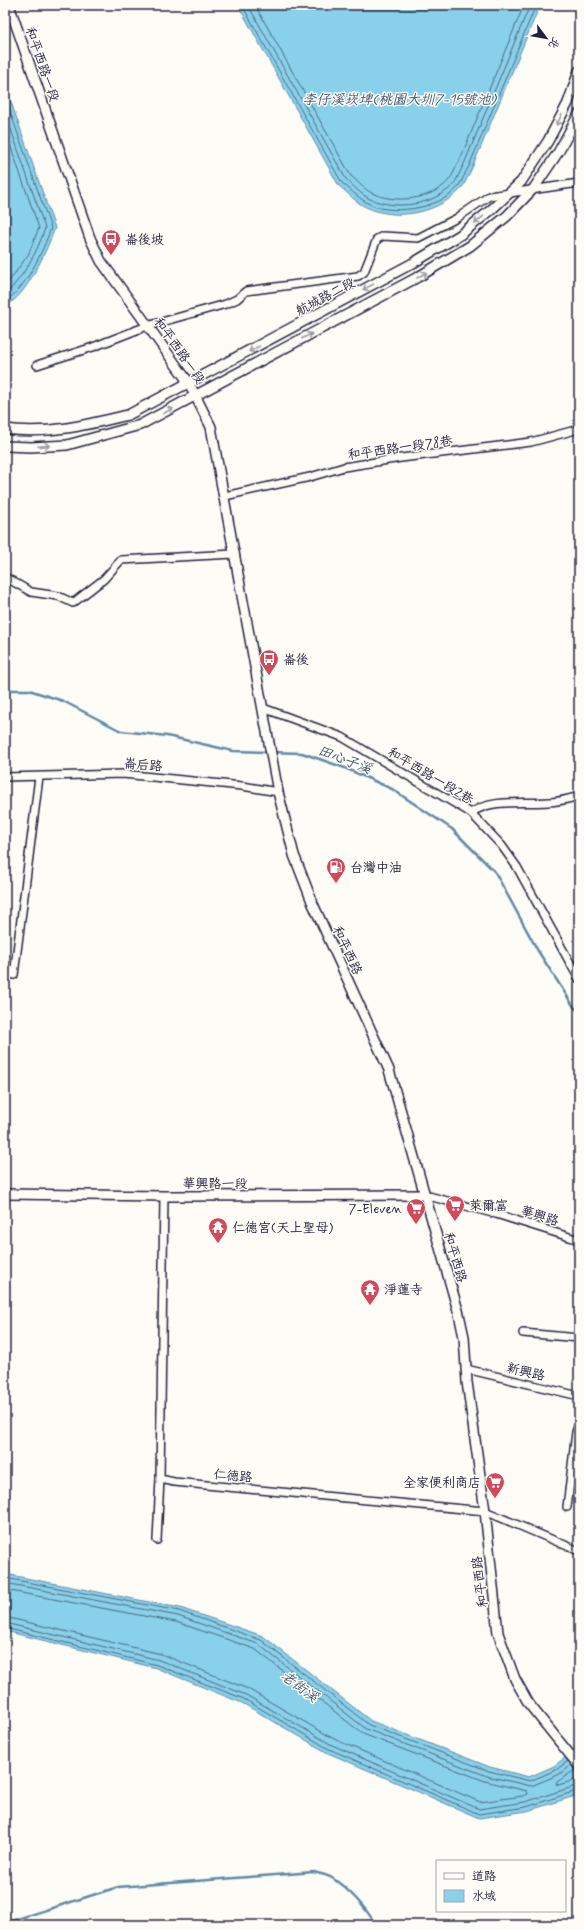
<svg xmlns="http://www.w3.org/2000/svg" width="584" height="1930" font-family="Mynerve,'LXGW WenKai TC',sans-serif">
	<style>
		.water { fill: #89d0ea; stroke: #608aa4 }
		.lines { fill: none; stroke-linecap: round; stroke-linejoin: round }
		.shore { stroke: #4b6881; stroke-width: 1 }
		.stream { stroke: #608aa4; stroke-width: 2.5 }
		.minor-casing { stroke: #22223b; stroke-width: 10 }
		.tertiary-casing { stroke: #22223b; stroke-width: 12 }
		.minor { stroke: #fdfcf7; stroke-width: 7 }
		.tertiary { stroke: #fdfcf7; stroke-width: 9 }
		.oneway { stroke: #9a9aa2 }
		.labels { text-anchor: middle; stroke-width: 3; stroke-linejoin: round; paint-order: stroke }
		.street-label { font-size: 13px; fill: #22223b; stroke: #fdfcf7 }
		.poi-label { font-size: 13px; fill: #22223b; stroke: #fdfcf7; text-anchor: start }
		.water-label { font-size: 14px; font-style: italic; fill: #415670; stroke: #fdfcf7 }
	</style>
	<rect width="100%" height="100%" fill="#fdfcf7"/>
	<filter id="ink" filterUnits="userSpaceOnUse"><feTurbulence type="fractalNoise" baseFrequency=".025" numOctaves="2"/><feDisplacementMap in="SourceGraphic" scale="8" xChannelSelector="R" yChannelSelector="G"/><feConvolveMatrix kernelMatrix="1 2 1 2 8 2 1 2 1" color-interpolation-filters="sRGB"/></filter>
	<g filter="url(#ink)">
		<!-- water -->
		<g class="water">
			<path d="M238 5H540L472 168C468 176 464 187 458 192 434 214 395 221 366 207 356 203 347 192 339 186Z"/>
			<path d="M5 85 55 228C47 249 27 297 5 306Z"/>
			<polygon points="5,1574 180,1608 263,1636 371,1721 490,1767 529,1777 554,1766 579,1747 579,1793 575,1796 527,1811 479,1818 328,1753 242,1703 156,1668 5,1631"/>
		</g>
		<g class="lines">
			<!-- shore -->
			<g class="shore">
				<path d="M242 5 342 183C350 189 357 197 366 202 388 217 440 209 457 188 462 182 465 173 469 166L536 5"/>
				<path d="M248 5 346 179C353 186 362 195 370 199 396 210 431 206 452 186 457 181 460 171 464 164L530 5"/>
				<path d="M255 5 351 176C357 181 365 190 372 193 394 204 432 200 448 181 453 176 455 168 459 162L524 5"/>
				<path d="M5 97 51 228C43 251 26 289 5 301"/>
				<path d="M5 112 45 228C37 253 24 276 5 295"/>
				<polyline points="5,130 39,228 28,255 5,287"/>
				<polyline points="5,1578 179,1611 261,1640 369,1725 489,1771 530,1781 556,1770 568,1761"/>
				<polyline points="5,1583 178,1616 258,1644 366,1729 487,1776 531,1786 558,1775 571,1765"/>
				<polyline points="5,1590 176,1622 255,1649 363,1734 485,1781 527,1791 528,1794 523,1796 480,1802 334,1739 248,1689 161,1654 5,1617"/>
				<polyline points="5,1623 159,1660 246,1695 332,1745 479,1809 525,1802 579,1785"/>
				<polyline points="5,1628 157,1665 244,1699 329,1749 479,1814 526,1807 579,1790"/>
				<polyline points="575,1770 557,1782 556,1784 558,1785 579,1779"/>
			</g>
			<!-- stream -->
			<g class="stream">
				<polyline points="5,690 29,690 63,701 121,731 167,736 233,751 302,753 345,768 392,789 452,829 495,872 538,951 574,1007 579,1012"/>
				<path d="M5 1923 118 1887 314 1872C320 1874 327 1875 332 1878 349 1889 366 1908 376 1925"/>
			</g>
			<defs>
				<g id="minor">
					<polyline points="37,365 93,347 147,326 226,304 237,299 246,291 358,276 364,272 377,239 383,236 418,238 457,218 489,196 579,183"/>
					<polyline points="225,496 310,477 344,467 401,458 531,442 579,429"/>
					<polyline points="5,577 31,592 58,596 73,603 104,579 121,560 234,554"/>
					<polyline points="263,708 342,737 471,813 502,846 517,867 579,979"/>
					<polyline points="5,777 123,774 242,786 278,792"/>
					<path d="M471 813C492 798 524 804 548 802 559 802 569 799 579 796"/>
					<polyline points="14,975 39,777"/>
					<polyline points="425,1195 496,1214 579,1240"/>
					<polyline points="164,1196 160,1479 174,1482 485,1511 579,1551"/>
					<polyline points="523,1333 579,1338"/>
					<polyline points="466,1369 579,1396"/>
					<polyline points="567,1507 576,1432 579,1424"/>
					<polyline points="157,1540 160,1479"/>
				</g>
				<g id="tertiary">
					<polyline points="9,5 90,238 101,261 189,383 211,427 278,792 294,855 313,904 389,1070 459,1314 464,1337 467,1382 485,1511 498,1633 515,1679 529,1704 579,1766"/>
					<path d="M5 429C47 435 87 425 128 415L413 263 460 235 491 210 521 182 548 141 568 103 579 71"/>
					<polyline points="5,446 31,447 67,445 140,425 418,277 470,246 507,216 534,188 559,151 579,114"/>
					<polyline points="5,1194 164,1196 425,1195"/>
				</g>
			</defs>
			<!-- minor casing -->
			<use href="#minor" class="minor-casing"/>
			<!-- tertiary casing -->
			<use href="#tertiary" class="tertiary-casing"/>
			<!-- minor -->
			<use href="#minor" class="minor"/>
			<!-- tertiary -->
			<use href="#tertiary" class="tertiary"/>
		</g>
		<!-- one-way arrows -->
		<defs><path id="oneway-shaft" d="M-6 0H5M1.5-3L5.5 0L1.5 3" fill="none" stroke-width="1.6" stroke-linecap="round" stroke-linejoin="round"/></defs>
		<g class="oneway">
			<use href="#oneway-shaft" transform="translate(559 120) rotate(117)"/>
			<use href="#oneway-shaft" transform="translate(479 220) rotate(141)"/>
			<use href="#oneway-shaft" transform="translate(422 275) rotate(-30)"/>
			<use href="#oneway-shaft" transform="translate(368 287) rotate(152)"/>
			<use href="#oneway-shaft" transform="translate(307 336) rotate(-28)"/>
			<use href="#oneway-shaft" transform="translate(254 349) rotate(152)"/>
			<use href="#oneway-shaft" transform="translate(168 411) rotate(-27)"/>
			<use href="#oneway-shaft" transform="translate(44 446) rotate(-4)"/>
		</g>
	</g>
	<!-- icons -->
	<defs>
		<symbol id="bus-pin" viewBox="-11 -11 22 30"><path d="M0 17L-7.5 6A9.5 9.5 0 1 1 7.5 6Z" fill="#d1495b" stroke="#fdfcf7"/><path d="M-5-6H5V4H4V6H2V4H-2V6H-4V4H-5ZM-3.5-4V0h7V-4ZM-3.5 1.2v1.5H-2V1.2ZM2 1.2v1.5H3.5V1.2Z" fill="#fff"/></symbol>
		<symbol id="fuel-pin" viewBox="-11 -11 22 30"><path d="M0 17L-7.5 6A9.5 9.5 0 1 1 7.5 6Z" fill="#d1495b" stroke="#fdfcf7"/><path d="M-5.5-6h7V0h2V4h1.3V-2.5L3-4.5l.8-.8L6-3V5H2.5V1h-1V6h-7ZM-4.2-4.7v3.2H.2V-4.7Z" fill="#fff"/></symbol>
		<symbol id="supermarket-pin" viewBox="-11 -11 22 30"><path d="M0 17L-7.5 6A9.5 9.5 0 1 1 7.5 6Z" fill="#d1495b" stroke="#fdfcf7"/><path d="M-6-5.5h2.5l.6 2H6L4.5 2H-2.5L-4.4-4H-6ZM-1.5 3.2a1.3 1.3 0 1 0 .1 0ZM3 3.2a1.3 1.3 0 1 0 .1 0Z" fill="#fff"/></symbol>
		<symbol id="temple-pin" viewBox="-11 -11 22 30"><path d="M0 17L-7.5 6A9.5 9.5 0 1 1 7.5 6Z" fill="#d1495b" stroke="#fdfcf7"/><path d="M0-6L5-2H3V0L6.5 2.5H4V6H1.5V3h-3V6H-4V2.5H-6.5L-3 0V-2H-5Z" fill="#fff"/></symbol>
	</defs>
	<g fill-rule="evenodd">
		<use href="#bus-pin" x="100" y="228" width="22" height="30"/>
		<use href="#bus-pin" x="258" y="648" width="22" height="30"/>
		<use href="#fuel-pin" x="325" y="856" width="22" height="30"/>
		<use href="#supermarket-pin" x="444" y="1194" width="22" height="30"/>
		<use href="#supermarket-pin" x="405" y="1197" width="22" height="30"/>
		<use href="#temple-pin" x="207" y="1216" width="22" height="30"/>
		<use href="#temple-pin" x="359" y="1278" width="22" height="30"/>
		<use href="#supermarket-pin" x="484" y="1471" width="22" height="30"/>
	</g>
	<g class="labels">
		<!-- street labels -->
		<g class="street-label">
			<text transform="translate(43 64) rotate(71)" y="5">和平西路一段</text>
			<text transform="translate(325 296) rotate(-28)" y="5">航城路二段</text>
			<text transform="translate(180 350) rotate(55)" y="5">和平西路一段</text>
			<text transform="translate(400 447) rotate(-8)" y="5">和平西路一段78巷</text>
			<text transform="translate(143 764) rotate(5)" y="5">崙后路</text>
			<text transform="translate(431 775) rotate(31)" y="5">和平西路一段2巷</text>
			<text transform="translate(348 950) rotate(65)" y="5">和平西路</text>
			<text x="215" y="1188">華興路一段</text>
			<text transform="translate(540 1215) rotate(17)" y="5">華興路</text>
			<text transform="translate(456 1257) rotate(74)" y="5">和平西路</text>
			<text transform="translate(526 1371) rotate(13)" y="5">新興路</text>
			<text transform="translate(233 1475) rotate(5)" y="5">仁德路</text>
			<text transform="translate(479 1582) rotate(-97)" y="5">和平西路</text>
		</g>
		<!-- poi labels -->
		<g class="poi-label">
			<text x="125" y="244">崙後坡</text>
			<text x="283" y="664">崙後</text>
			<text x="350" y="872">台灣中油</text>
			<text x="469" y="1210">萊爾富</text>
			<text x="402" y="1213" text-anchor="end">7-Eleven</text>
			<text x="232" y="1232">仁德宮(天上聖母)</text>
			<text x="384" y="1294">淨蓮寺</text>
			<text x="481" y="1487" text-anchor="end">全家便利商店</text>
		</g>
		<!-- water labels -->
		<g class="water-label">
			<text x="399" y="104">李仔溪崁埤(桃園大圳7-15號池)</text>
			<text transform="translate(345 759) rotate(21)" y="5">田心子溪</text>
			<text transform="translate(300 1686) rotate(36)" y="5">老街溪</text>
		</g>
	</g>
	<!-- margin -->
	<rect width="584" height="1930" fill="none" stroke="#fdfcf7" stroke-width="20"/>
	<rect x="10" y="10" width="564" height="1910" fill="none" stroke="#22223b" stroke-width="1.5" filter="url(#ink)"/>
	<!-- legend -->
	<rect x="436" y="1860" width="130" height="52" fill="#fdfcf7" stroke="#a5a5ac"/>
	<rect x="444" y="1873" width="20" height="6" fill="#fdfcf7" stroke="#a5a5ac"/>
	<text x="472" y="1880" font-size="12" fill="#22223b">道路</text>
	<rect x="444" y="1890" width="20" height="12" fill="#89d0ea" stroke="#a5a5ac"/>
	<text x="472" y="1900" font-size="12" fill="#22223b">水域</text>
	<!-- north arrow -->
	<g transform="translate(546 38) rotate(122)" stroke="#fdfcf7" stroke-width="3" paint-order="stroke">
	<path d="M0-3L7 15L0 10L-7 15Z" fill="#22223b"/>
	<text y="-6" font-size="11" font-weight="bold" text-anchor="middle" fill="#22223b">北</text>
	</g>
</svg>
